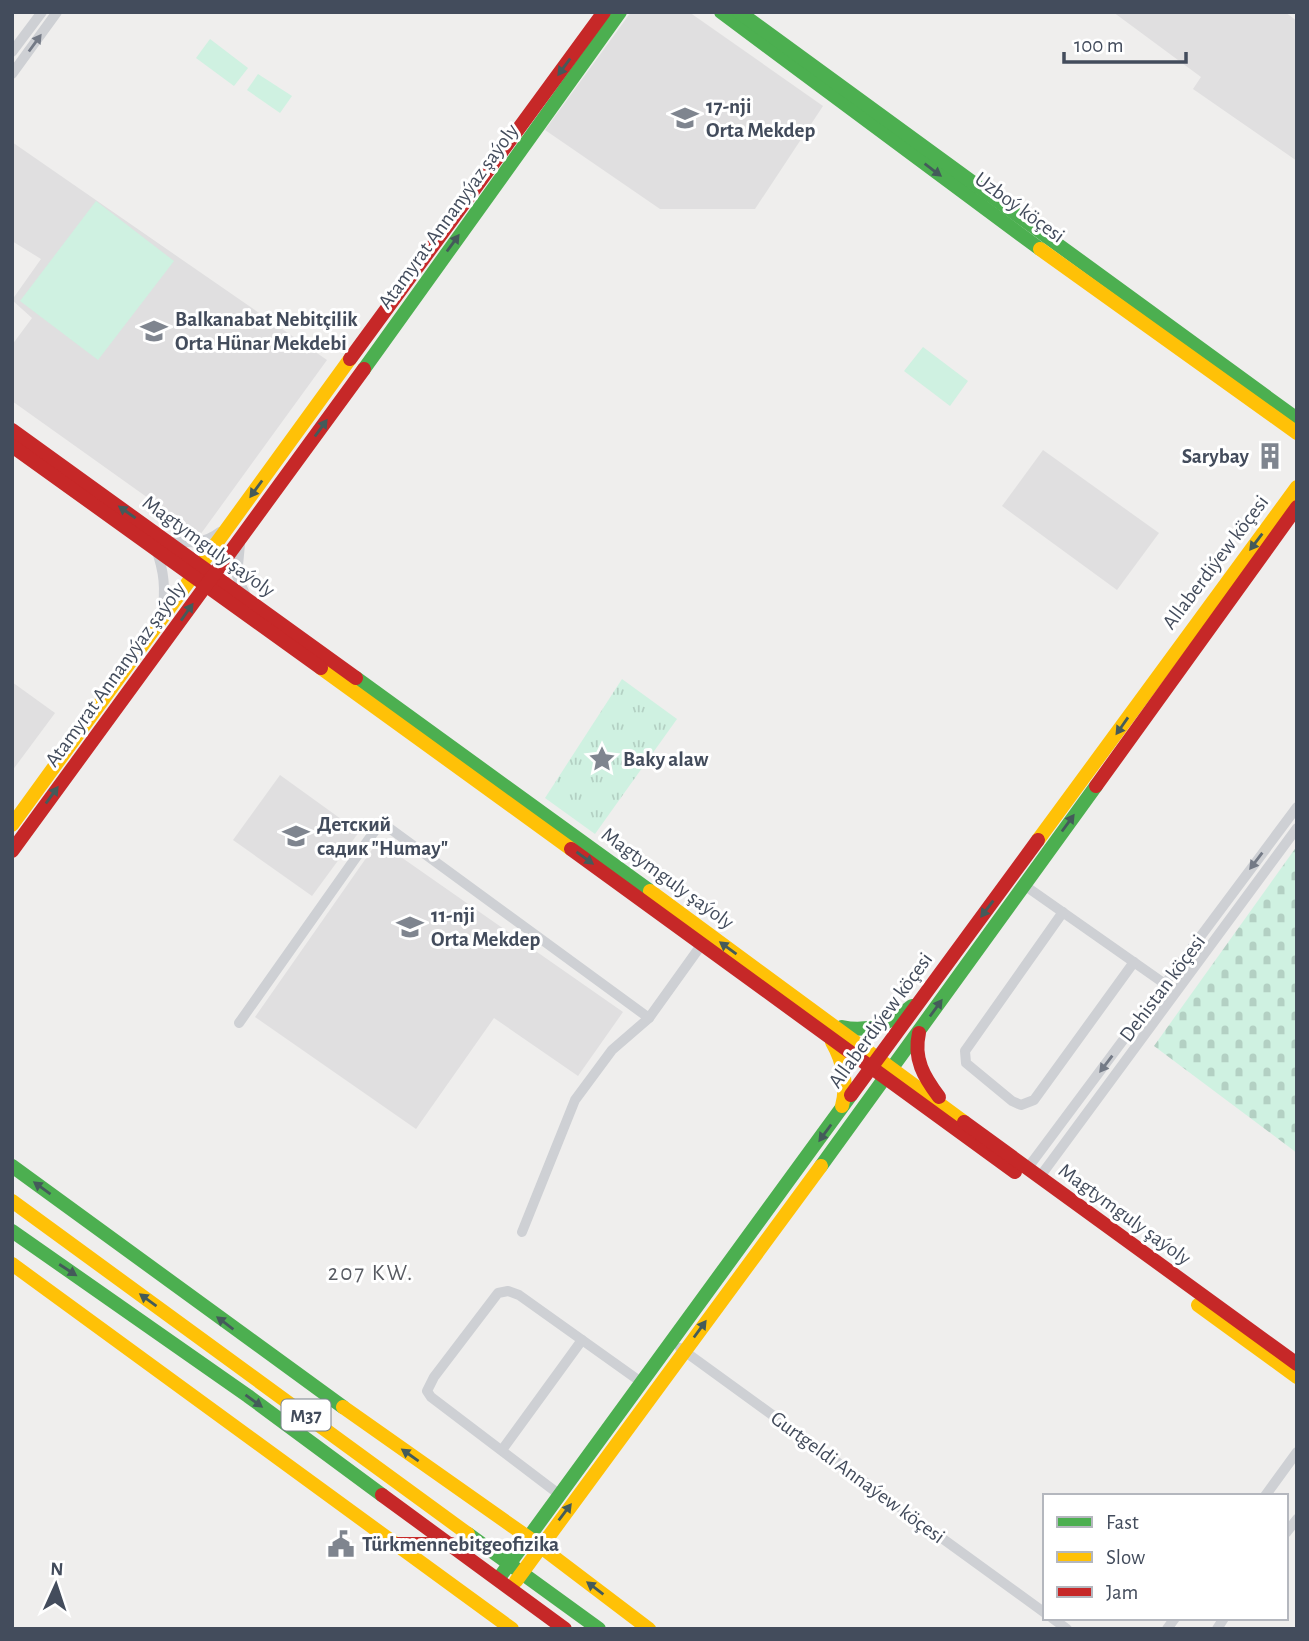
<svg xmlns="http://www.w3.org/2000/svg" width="1309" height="1641" font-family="'Alegreya Sans',sans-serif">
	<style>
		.education { fill: #e0dfe0 }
		.grass { fill: #cff1e1 }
		.cemetery { fill: url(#cemetery-stones) }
		.park { fill: url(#park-tufts) }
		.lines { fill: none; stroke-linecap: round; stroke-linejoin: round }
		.street { stroke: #ced0d4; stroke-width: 10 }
		.fast { stroke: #4caf50; stroke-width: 14 }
		.slow { stroke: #ffc107; stroke-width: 14 }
		.jam { stroke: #c62828; stroke-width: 14 }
		.oneway { fill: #747a86 }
		.oneway2 { fill: #445b5a }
		.labels { text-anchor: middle; stroke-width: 6; stroke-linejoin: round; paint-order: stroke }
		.shield { fill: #fff; stroke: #7b828d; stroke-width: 2 }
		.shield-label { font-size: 19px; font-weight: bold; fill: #434c5c }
		.poi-label { font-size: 21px; font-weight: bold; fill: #434c5c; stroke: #fff; text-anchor: start }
		.street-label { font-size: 21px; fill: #434c5c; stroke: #fff }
		.neighbourhood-label { font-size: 23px; letter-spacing: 2px; fill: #585b62; stroke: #fff }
	</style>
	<defs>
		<pattern id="cemetery-stones" width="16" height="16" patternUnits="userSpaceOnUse" patternTransform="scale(1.75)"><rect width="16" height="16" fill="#cff1e1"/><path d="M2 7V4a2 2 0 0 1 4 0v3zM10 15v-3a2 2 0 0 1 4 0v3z" fill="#b3d0c3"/></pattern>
		<pattern id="park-tufts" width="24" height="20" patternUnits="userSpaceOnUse" patternTransform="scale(1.75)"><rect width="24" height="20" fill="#cff1e1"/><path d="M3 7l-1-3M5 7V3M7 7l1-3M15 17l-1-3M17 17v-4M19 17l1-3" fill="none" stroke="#b3d0c3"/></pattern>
	</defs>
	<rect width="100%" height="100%" fill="#efeeed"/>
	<!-- education -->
	<g class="education">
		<polygon points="631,12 689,12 823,106 755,209 660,209 545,130"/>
		<polygon points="1113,12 1285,12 1297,21 1297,161 1193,89 1201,77"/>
		<polygon points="12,142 327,360 200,535 12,401 12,345 32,318 12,300 41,259 12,241"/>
		<polygon points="1043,450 1159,533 1117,590 1002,506"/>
		<polygon points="12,682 55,713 12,771"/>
		<polygon points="280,775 359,832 312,896 233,840"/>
		<polygon points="378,841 623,1012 578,1076 494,1018 416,1129 255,1017"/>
	</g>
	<!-- grass -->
	<g class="grass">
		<polygon points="210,39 248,68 234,86 196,58"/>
		<polygon points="258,74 292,96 280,113 247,90"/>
		<polygon points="96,201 174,261 98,360 20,301"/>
		<polygon points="923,347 968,381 950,406 904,371"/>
	</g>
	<!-- cemetery -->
	<polygon class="cemetery" points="1297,846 1297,1153 1154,1046"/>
	<!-- park -->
	<polygon class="park" points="622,679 677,719 595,834 545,798"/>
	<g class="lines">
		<!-- street -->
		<g class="street">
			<polyline points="12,52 42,12"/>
			<polyline points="12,74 57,12"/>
			<path d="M168 540C188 543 204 545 220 532"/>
			<polyline points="240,544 237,576 246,596"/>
			<path d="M156 549C164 571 166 589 162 613"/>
			<polyline points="1024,885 1165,984"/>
			<polyline points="1063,912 965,1051 966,1063 1012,1101 1021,1105 1034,1100 1134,962"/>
			<polyline points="239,1023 381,822 649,1018"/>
			<polyline points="1027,1169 1297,807"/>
			<polyline points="1039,1178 1297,828"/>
			<polyline points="522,1232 575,1100 612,1050 649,1018 702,944"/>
			<polyline points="680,1348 1045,1613"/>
			<polyline points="502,1450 582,1340"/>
			<polyline points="560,1495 431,1397 427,1391 434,1377 498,1293 508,1291 519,1295 641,1382"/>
			<polyline points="1265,1496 1297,1452"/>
			<polyline points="1286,1533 1297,1519"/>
			<polyline points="1052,1618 1067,1629"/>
			<polyline points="1167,1629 1175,1618"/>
			<polyline points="1217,1629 1224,1618"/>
		</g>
		<!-- fast -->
		<g class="fast">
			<polyline points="721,12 1040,249"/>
			<polyline points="739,12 1297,419"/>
			<polyline points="364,369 620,12"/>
			<polyline points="356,678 650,891"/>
			<path d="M842 1027C869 1033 891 1023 912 1006"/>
			<polyline points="12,1166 343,1407"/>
			<polyline points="821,1166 1096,786"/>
			<polyline points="12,1231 248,1396 382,1495"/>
			<polyline points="468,1534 599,1629"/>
			<polyline points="499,1578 851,1095"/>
		</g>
		<!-- slow -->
		<g class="slow">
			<polyline points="1040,249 1297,433"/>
			<polyline points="321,668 571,849"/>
			<polyline points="12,825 350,359"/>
			<polyline points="1038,840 1297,487"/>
			<polyline points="650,891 964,1122"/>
			<path d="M832 1042C844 1063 848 1083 842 1106"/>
			<polyline points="12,1201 468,1534"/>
			<polyline points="12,1264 512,1629"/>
			<polyline points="1198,1305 1297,1377"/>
			<polyline points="343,1407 529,1538 649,1629"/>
			<polyline points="516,1581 821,1166"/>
		</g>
		<!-- jam -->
		<g class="jam">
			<polyline points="350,359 604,12"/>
			<polyline points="12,430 356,678"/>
			<polyline points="12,446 321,668"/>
			<polyline points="1096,786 1297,507"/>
			<polyline points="571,849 1015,1172"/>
			<polyline points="12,851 364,369"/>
			<path d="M919 1033C913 1059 924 1077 939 1097"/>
			<polyline points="851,1095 1038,840"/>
			<polyline points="964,1122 1297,1364"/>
			<polyline points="382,1495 565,1629"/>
			<polyline points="398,1544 451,1544"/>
		</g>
	</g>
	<!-- one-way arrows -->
	<defs><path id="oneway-solid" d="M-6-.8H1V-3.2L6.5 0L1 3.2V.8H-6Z" transform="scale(1.75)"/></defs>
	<g class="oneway">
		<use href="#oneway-solid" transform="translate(35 43) rotate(-54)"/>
		<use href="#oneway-solid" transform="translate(1256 861) rotate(127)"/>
		<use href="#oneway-solid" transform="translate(1106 1064) rotate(127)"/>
	</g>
	<g class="oneway2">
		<use href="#oneway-solid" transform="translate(564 67) rotate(126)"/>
		<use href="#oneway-solid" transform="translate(933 170) rotate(37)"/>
		<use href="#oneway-solid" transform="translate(453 243) rotate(-54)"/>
		<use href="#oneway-solid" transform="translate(321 428) rotate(-54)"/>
		<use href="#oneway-solid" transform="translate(256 489) rotate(126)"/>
		<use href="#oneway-solid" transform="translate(127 512) rotate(-145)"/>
		<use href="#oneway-solid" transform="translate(1256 542) rotate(127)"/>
		<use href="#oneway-solid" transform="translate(187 612) rotate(-55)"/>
		<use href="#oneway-solid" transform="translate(1122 726) rotate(125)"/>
		<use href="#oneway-solid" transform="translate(52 795) rotate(-54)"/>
		<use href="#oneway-solid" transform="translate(1068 823) rotate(-54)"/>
		<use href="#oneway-solid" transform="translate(585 858) rotate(36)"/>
		<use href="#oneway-solid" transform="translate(987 909) rotate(127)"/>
		<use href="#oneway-solid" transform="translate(728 948) rotate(-144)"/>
		<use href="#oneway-solid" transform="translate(936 1008) rotate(-54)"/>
		<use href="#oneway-solid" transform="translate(825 1133) rotate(126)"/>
		<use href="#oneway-solid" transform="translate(42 1188) rotate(-144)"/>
		<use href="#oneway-solid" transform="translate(68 1270) rotate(33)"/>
		<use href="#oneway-solid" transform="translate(148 1300) rotate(-144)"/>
		<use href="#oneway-solid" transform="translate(225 1323) rotate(-143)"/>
		<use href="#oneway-solid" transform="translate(700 1329) rotate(-54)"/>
		<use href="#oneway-solid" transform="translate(254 1401) rotate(36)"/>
		<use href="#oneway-solid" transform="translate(410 1455) rotate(-145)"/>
		<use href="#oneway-solid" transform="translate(565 1512) rotate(-53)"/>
		<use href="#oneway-solid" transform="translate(595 1588) rotate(-143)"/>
	</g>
	<!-- icons -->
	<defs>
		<symbol id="school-bare" viewBox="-9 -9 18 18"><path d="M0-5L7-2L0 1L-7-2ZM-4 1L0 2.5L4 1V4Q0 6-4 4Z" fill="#7f858f" stroke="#fff" stroke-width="2.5" paint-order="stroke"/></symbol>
		<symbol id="university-bare" viewBox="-9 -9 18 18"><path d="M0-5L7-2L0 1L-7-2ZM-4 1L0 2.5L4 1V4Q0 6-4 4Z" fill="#7f858f" stroke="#fff" stroke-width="2.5" paint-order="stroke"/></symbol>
		<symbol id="building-bare" viewBox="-9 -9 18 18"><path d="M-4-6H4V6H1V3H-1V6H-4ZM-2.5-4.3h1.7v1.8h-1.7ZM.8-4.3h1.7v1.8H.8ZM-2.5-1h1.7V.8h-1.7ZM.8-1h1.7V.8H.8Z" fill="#7f858f" stroke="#fff" stroke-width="2.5" paint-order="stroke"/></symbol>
		<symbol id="sight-bare" viewBox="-9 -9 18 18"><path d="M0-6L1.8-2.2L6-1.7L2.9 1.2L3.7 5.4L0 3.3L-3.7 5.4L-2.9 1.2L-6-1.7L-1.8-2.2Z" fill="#7f858f" stroke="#fff" stroke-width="2.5" paint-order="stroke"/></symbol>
		<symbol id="civic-bare" viewBox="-9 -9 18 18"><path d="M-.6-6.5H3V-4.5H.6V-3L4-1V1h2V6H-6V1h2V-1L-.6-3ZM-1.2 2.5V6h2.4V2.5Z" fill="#7f858f" stroke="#fff" stroke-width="2.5" paint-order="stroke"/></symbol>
	</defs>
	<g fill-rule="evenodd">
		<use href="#school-bare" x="666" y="99" width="38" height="38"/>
		<use href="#university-bare" x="135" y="312" width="38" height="38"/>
		<use href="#building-bare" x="1251" y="437" width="38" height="38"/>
		<use href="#sight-bare" x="583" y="740" width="38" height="38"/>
		<use href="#school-bare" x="277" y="817" width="38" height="38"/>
		<use href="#school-bare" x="391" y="908" width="38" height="38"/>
		<use href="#civic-bare" x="322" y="1525" width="38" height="38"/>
	</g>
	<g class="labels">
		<!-- shield labels -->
		<rect class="shield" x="281.5" y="1399.5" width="49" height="31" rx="5"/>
		<g class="shield-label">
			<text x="306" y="1422">M37</text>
		</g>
		<!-- poi labels -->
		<g class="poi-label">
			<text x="706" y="113">17-nji<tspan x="706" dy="24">Orta Mekdep</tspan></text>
			<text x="175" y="326">Balkanabat Nebitçilik<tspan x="175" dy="24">Orta Hünar Mekdebi</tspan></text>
			<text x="1249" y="463" text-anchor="end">Sarybay</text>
			<text x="623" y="766">Baky alaw</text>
			<text x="317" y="831">Детский<tspan x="317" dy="24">садик "Humay"</tspan></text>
			<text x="431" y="922">11-nji<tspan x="431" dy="24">Orta Mekdep</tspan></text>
			<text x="362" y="1551">Türkmennebitgeofizika</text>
		</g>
		<!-- street labels -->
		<g class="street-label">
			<text transform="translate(1020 207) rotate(36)" y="7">Uzboý köçesi</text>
			<text transform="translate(448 216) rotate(-54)" y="7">Atamyrat Annanyýaz şaýoly</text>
			<text transform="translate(209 546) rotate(36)" y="7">Magtymguly şaýoly</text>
			<text transform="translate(1215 562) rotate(-53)" y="7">Allaberdiýew köçesi</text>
			<text transform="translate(115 674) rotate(-54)" y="7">Atamyrat Annanyýaz şaýoly</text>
			<text transform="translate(668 878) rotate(36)" y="7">Magtymguly şaýoly</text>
			<text transform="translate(1162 988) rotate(-53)" y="7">Dehistan köçesi</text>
			<text transform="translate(880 1020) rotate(-54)" y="7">Allaberdiýew köçesi</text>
			<text transform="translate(1125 1214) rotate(36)" y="7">Magtymguly şaýoly</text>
			<text transform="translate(858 1477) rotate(36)" y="7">Gurtgeldi Annaýew köçesi</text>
		</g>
		<!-- neighbourhood labels -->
		<g class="neighbourhood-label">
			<text x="371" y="1280">207 KW.</text>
		</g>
	</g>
	<!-- border -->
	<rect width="1309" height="1641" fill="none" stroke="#434c5c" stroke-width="28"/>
	<!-- legend -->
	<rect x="1043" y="1494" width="245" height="126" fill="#ffffff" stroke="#b4b7be" stroke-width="2"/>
	<rect x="1057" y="1517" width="35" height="10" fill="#4caf50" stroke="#b4b7be" stroke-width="2"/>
	<text x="1106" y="1529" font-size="21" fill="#434c5c">Fast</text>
	<rect x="1057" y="1552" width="35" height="10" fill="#ffc107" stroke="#b4b7be" stroke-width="2"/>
	<text x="1106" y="1564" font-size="21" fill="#434c5c">Slow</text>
	<rect x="1057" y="1587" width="35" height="10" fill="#c62828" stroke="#b4b7be" stroke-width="2"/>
	<text x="1106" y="1599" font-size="21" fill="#434c5c">Jam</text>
	<!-- north arrow -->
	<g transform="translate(56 1585) rotate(3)" stroke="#ffffff" stroke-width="5" paint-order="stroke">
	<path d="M0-5L12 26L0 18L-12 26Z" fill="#434c5c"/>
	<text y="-10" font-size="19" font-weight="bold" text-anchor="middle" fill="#434c5c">N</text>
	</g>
	<!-- scale -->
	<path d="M1064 52v10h122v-10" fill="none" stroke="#434c5c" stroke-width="3.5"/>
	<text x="1074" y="52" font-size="21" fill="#434c5c" stroke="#ffffff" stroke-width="5" paint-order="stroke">100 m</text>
</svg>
